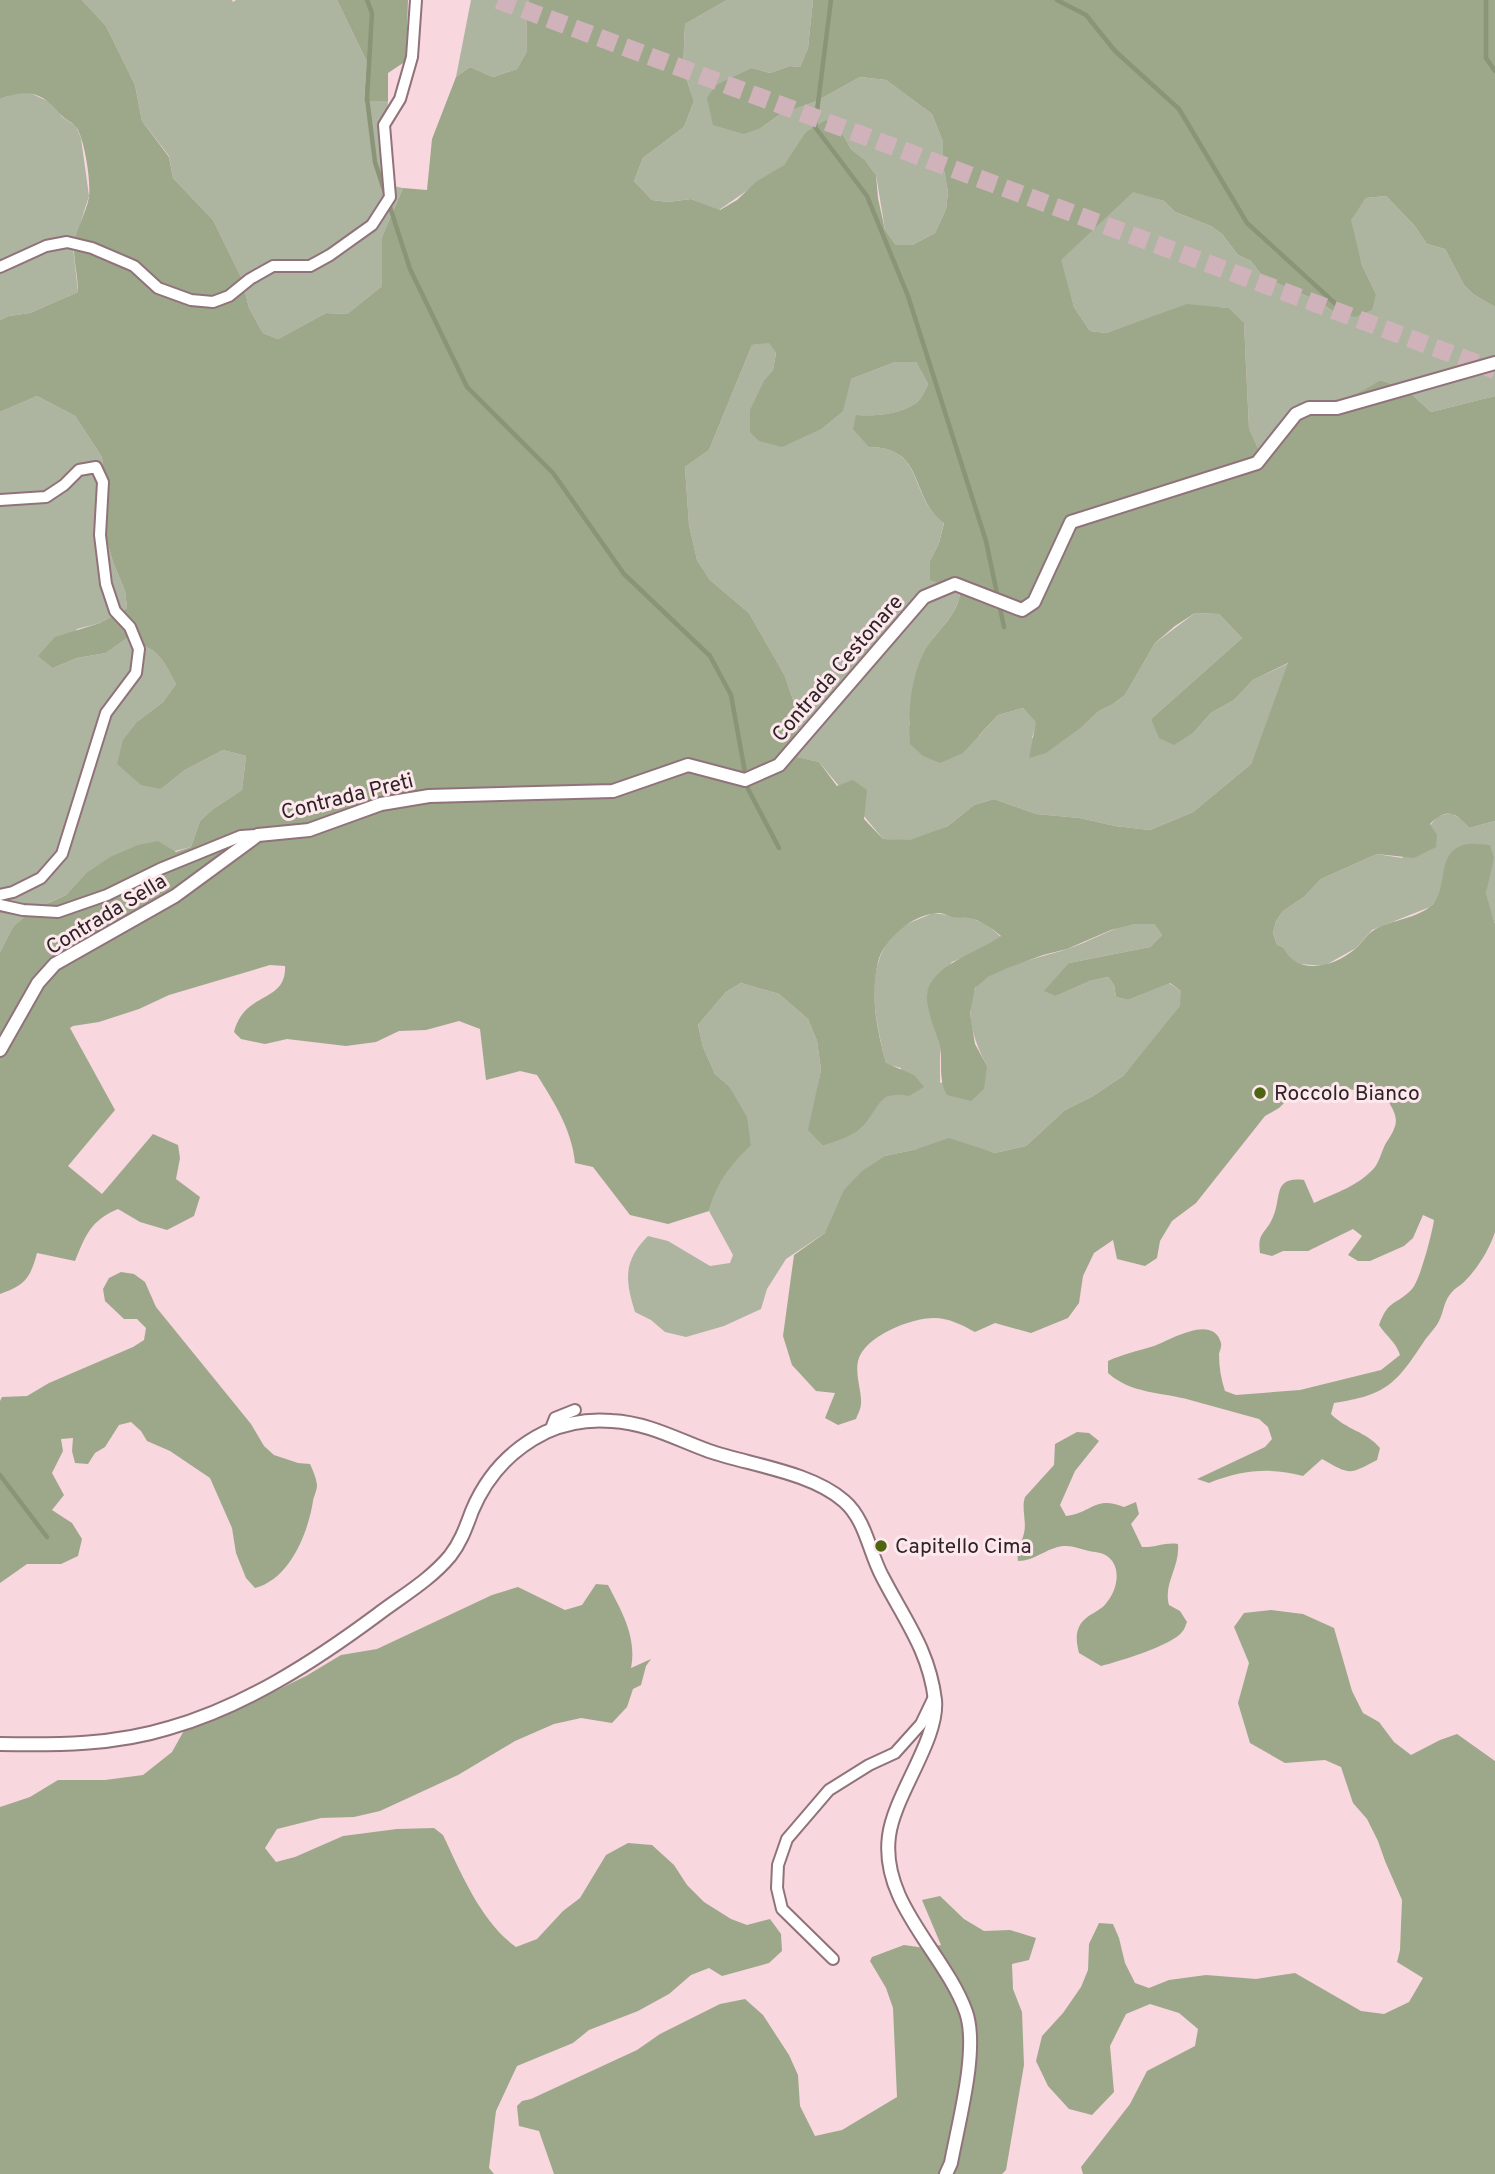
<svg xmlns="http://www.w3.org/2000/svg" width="1495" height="2174" font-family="Overpass,sans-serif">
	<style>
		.green { fill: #adb5a0 }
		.forest { fill: #9da88a; fill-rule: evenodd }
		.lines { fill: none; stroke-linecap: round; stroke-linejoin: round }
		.stream { stroke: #8a9477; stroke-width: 4.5 }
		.trunk-tunnel { stroke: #d0b3ba; stroke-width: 18; stroke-dasharray: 18 9; stroke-linecap: butt }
		.minor-casing { stroke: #90737a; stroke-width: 14 }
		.tertiary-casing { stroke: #90737a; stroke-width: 16 }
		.minor { stroke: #fff; stroke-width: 10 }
		.tertiary { stroke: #fff; stroke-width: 12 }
		.poi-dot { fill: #4f6411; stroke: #fde9ed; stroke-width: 2.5 }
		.labels { text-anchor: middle; stroke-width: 6; stroke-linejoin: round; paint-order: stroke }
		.street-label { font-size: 21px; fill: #2f2326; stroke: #fde9ed }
		.poi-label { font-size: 21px; fill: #2f2326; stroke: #fde9ed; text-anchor: start }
	</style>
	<rect width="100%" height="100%" fill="#f8d7df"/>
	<!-- green -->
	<g class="green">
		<polygon points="82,0 232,0 233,2 236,0 337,0 367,62 364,101 388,101 383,184 403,188 382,237 382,286 347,314 326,313 278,339 263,333 249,308 242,279 213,220 173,178 169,156 142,121 135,85 106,26"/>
		<polygon points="471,0 529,0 526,8 527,51 517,69 493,77 470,67 456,77"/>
		<polygon points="727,0 813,0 808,48 800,67 790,66 770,73 752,68 761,128 779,115 817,101 860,77 886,80 932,114 943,142 943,165 948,192 946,209 935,233 912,245 896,245 885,230 876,175 865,160 851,149 841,131 793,153 784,165 719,210 691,199 668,202 652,200 634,181 643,158 684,127 694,101 683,69 685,24"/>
		<polygon points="28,92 54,104 62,117 76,126 81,138 89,196 73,247 78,292 30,313 9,316 0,320 0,99 13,94"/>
		<polygon points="1133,191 1164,201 1175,212 1211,226 1222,234 1238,255 1251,261 1263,277 1320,302 1334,312 1376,294 1362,265 1350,220 1366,198 1386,196 1414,225 1427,244 1445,249 1464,285 1473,294 1495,307 1495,396 1431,412 1406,389 1380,380 1357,395 1328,404 1284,427 1261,455 1249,428 1244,324 1229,308 1187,305 1106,333 1090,331 1074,307 1060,260"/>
		<path d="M769 342 776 353 773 370 765 379H851L895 362H916L928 384C925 390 922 399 916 403 899 415 877 416 857 415L869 447C927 448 907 496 944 522L939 543 930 561 960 589C960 617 933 631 923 655 913 677 911 702 909 726L979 736 998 715 1023 708 1037 722 1032 738 1083 726 1099 711 1113 704 1125 695 1155 643 1195 613 1219 614 1242 638 1151 719 1194 732 1211 713 1234 700 1253 680 1289 663 1251 764 1193 812 1150 830 1115 826 1080 818 1036 814 994 799 974 805 948 826 910 841 883 839 819 762 796 757 794 740 799 718 785 676 749 613 710 580 697 560 689 525 685 467 709 450 752 345Z"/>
		<path d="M37 396 75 416 102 457 106 493 101 521 113 562 125 591 127 608 100 623 77 629 53 668 77 658 106 653 127 638C159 651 160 654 176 684L163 702 138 721 161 789 185 770 223 750 246 756 242 790 213 809 200 821 191 847 85 874 66 895 50 902 13 927 0 952V412Z"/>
		<polygon points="1451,813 1461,819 1469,828 1495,821 1495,924 1486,894 1487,882 1448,861 1438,898 1430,907 1372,930 1356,948 1324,966 1300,964 1288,959 1283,947 1277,945 1273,933 1276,921 1283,911 1304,897 1321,879 1377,854 1402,858 1438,816"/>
		<path d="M933 913 970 918 986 924 1001 937 981 950 952 962 927 994 940 1047V1083L987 1066C976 1046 963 1012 975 989 986 969 1046 956 1067 949 1090 942 1110 928 1133 924 1140 923 1147 924 1154 924L1162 935 1150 947 1069 963 1056 996 1090 981 1108 977 1114 985 1116 997 1128 1000 1169 983 1181 991V1006L1123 1076 1093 1096 1065 1110 1026 1146 995 1153 977 1148 917 1149 885 1156 825 1233 786 1259 767 1289 761 1309 724 1326 686 1337 665 1332 651 1320 635 1312C625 1280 623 1261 648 1236L668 1241 710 1266 730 1263 733 1255 709 1211C718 1178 728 1168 751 1144L729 1086 715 1074 703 1047 698 1025 726 992 741 983 779 994 808 1019 817 1041 821 1070 809 1130 823 1146 861 1128 880 1100 895 1093 901 1068 886 1064C876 1023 862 968 895 933 903 924 922 918 933 913Z"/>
	</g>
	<!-- forest -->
	<g class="forest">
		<path d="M0 0H82L106 26 135 85 142 121 169 157 173 178 213 220 242 279 249 308 263 333 278 339 326 313 347 314 382 286V237L403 188 427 190 432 139 456 77 470 67 493 77 517 69 527 51 526 8 529 0H727L685 24 683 69 694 101 684 127 643 158 634 181 652 200 668 202 691 199 720 210 737 200 756 182 784 165 806 132 826 120 841 131 851 149 865 160 876 175 878 198 885 230 896 245H912L935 233 946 209 948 192 943 165V142L932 114 886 80 860 77 817 101 779 115 761 128 744 134 713 125 707 98 716 85 752 68 770 73 790 66 800 67 808 48 813 0H1495V307L1473 294 1464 285 1445 249 1427 244 1414 225 1386 196 1366 198 1351 220 1362 265 1376 294 1372 310 1355 317 1334 312 1320 302 1263 277 1251 261 1238 255 1222 234 1211 226 1175 212 1164 201 1133 192 1061 260 1074 307 1090 331 1106 333 1187 304 1229 308 1244 323 1249 428 1261 455 1284 427 1299 403C1336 404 1349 400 1380 380L1406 389 1431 412 1495 396V821L1469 828C1455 811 1446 808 1430 824L1437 835 1436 847 1414 858 1377 854 1321 879 1304 897 1283 911 1276 921 1273 933 1277 945 1283 947C1297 977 1334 967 1355 949 1362 943 1367 934 1374 930 1392 919 1418 919 1433 904 1446 889 1439 862 1454 850 1465 841 1478 844 1490 845L1494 858 1486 893 1495 924V1232C1489 1250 1478 1268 1464 1282 1460 1286 1455 1288 1452 1292 1444 1300 1444 1311 1439 1321 1435 1329 1428 1335 1423 1343 1395 1385 1386 1395 1334 1403L1331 1414C1345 1429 1367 1432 1380 1448L1377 1460C1349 1475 1350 1475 1322 1459L1303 1476C1270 1467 1242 1470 1209 1483L1197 1479 1265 1447 1272 1439 1268 1427 1259 1419C1236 1413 1213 1406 1190 1400 1162 1392 1131 1394 1108 1373V1361C1123 1354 1138 1351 1154 1346 1169 1341 1213 1313 1221 1343 1222 1346 1220 1350 1219 1354 1219 1367 1221 1379 1225 1391L1236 1395 1300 1390 1381 1370 1400 1355C1396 1342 1387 1337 1379 1325 1389 1298 1396 1306 1412 1289 1420 1280 1432 1234 1434 1220L1423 1215 1413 1238 1404 1246 1370 1261H1358L1348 1255 1362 1236 1353 1229 1308 1251H1283L1272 1256 1260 1253C1257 1232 1266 1234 1273 1217 1282 1198 1272 1176 1304 1180L1314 1203C1335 1193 1359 1186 1375 1167 1380 1160 1382 1150 1386 1143 1399 1123 1399 1119 1387 1099L1339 1086 1293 1094 1279 1108 1265 1116 1196 1203 1172 1221 1160 1241 1157 1258 1145 1266 1117 1259 1113 1240 1094 1253 1083 1276 1079 1303 1068 1318 1031 1333 995 1323 975 1332C962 1325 949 1318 934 1318 911 1318 864 1336 858 1361 855 1375 862 1392 861 1404 861 1408 858 1414 856 1419L838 1425 825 1418 835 1393 816 1391 792 1365 783 1336 794 1255 825 1233 844 1190 862 1171 885 1156 917 1149 949 1138 995 1153 1026 1146 1065 1110 1093 1096 1123 1076 1180 1006 1181 991 1170 983 1128 1000 1116 997 1114 985 1108 977 1090 981 1056 996 1044 991 1069 963 1150 947 1162 935 1154 924H1134L1111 930 1067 949 1043 955 1005 969 988 977 975 988 970 1013 975 1044 987 1066 984 1089 971 1101 947 1095C937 1076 944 1062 939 1043 935 1029 926 1010 927 995 929 965 980 952 1001 936 991 928 981 920 968 918 963 917 958 918 952 917 947 915 943 913 937 913 912 915 884 939 878 962 870 996 877 1031 886 1063L914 1075 924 1087 909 1096C878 1090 880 1107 863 1126 854 1136 835 1141 823 1146L808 1130 821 1070 817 1041 808 1019 779 994 741 983 726 992 698 1025 703 1047 715 1074 729 1086 747 1117 751 1145C729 1167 718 1180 709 1211L668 1224 630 1215 593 1167 575 1163C572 1130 554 1102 537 1075L520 1071 486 1080 480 1029 459 1021 426 1030 399 1031 376 1042 346 1046 287 1039 265 1044 241 1039 234 1032C244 991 287 1003 285 966L270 965 169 995 139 1009 99 1022 73 1026 70 1028 115 1110 68 1166 102 1194 153 1134 178 1145 180 1158 176 1179 200 1197 194 1216 167 1230 140 1222 118 1209C90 1221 86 1235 75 1261L37 1253C30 1279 25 1285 0 1294V952L13 927 33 910 66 895 85 874 110 857 138 845 158 841 176 852 191 847 200 821 213 809 242 790 246 756 223 750 185 770 161 789 141 785 117 764 123 740 138 721 163 702 176 684C160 654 159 651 127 638L106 653 77 658 53 668 38 656 55 637 100 623 127 608 125 591 113 562 101 521 106 493 102 457 75 416 37 396 0 412V320L9 316 30 313 78 292C78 277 74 263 74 249 74 232 86 214 89 197 91 182 85 142 77 128 73 122 65 120 61 115 43 92 27 88 0 99ZM769 343 776 353 773 370 765 379 750 410V432L759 441 782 447 821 429 843 411 851 379 895 362H916L928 384C925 390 922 399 916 403 899 415 876 416 856 415L853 429 869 447C927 448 908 496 944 523L939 543 930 561V580L960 590C960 616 934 631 923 654 910 681 908 714 910 744L923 756 940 763 963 753 998 715 1023 708 1036 722 1029 758 1046 753 1083 726 1099 711 1113 704 1125 695 1155 643 1175 626 1195 613 1219 614 1242 638 1151 719 1159 738 1174 745 1194 732 1211 713 1234 700 1253 680 1288 663 1251 764 1193 812 1150 830 1115 826 1080 818 1036 814 994 799 974 805 948 826 910 840 883 839 864 819 867 790 853 780 837 786 819 762 797 757 794 740 799 718 785 676 749 613 710 580 697 560 689 525 685 467 709 450 752 345Z"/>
		<polygon points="337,0 408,0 406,61 388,73 388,101 364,101 367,62"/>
		<path d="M121 1272 134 1274 145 1282 156 1307 251 1424 264 1446 274 1455 298 1463 310 1464C313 1471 316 1477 317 1485 317 1491 314 1495 313 1501 308 1533 290 1579 255 1588L246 1578 236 1553 232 1528 210 1478 170 1451 147 1441 141 1431 131 1422 119 1425 105 1447 95 1453 88 1464 75 1463 72 1451 73 1438 61 1439 63 1451 52 1473 64 1495 52 1510 72 1523 82 1539 78 1556 61 1564H27L0 1583V1401L2 1397 27 1396 49 1383 133 1347 144 1340 146 1328 137 1319H124L105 1301 103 1289 109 1278Z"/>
		<path d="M1077 1432 1089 1433 1099 1441 1075 1471 1060 1505 1066 1516C1092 1513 1095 1495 1124 1507L1136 1502 1139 1514 1131 1524 1142 1547C1155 1548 1165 1542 1178 1544 1180 1568 1163 1583 1169 1605L1180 1611 1187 1622C1185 1626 1185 1629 1182 1632 1173 1645 1117 1662 1101 1666L1079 1653C1077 1644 1075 1636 1079 1627 1086 1613 1100 1613 1107 1602 1121 1585 1122 1555 1095 1552 1085 1551 1074 1545 1063 1546 1046 1548 1035 1561 1018 1561 1015 1541 1021 1547 1024 1533 1027 1521 1021 1509 1025 1497L1054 1465 1055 1444Z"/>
		<path d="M596 1584 608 1585C622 1612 637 1637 631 1668L651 1659 646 1666 641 1685 633 1689 627 1707 612 1723 581 1718 554 1724 515 1741 458 1775 380 1811 354 1817 321 1818 277 1829 265 1848 276 1862 295 1857 343 1836 397 1829 434 1828 443 1835C461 1873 481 1922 516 1947L537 1939 563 1911 580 1898 606 1855 628 1843 652 1845 674 1865 687 1885 704 1902 731 1919 747 1925 770 1919 781 1934 782 1951 769 1963 722 1976 709 1968 691 1975 669 1994 638 2011 589 2030 573 2043 517 2066 496 2111 489 2168 494 2174H0V1807L30 1797 58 1780H105L143 1775 172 1752 186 1727 230 1713 306 1676 341 1655 377 1649 492 1595 518 1587 565 1610 582 1605Z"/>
		<polygon points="1271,1610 1303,1614 1334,1628 1352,1691 1363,1713 1379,1722 1394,1742 1411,1755 1440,1740 1457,1734 1495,1761 1495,2174 1083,2174 1081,2167 1130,2104 1147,2071 1195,2046 1198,2029 1179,2013 1150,2004 1126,2014 1110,2046 1114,2092 1092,2115 1069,2109 1048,2086 1036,2061 1042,2036 1063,2013 1081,1987 1088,1970 1089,1944 1099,1923 1113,1924 1119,1938 1125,1963 1135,1983 1149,1988 1169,1980 1206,1975 1256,1979 1295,1973 1361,2011 1384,2014 1409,2002 1423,1978 1397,1962 1400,1950 1402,1900 1385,1861 1378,1841 1367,1819 1353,1803 1341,1767 1325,1760 1285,1763 1250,1743 1238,1703 1249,1663 1234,1627 1244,1613"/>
		<polygon points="940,1896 964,1919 984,1931 1010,1930 1036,1938 1029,1960 1012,1964 1013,1989 1022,2012 1024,2065 1006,2170 1002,2174 554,2174 539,2131 519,2126 517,2106 522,2101 531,2099 637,2050 660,2034 720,2004 745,1999 763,2015 789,2055 798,2075 800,2106 815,2136 842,2130 897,2097 893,2008 886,1988 870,1961 872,1957 904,1945 925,1948 941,1945 922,1900"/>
	</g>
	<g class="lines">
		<!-- stream -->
		<g class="stream">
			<polyline points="367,0 372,13 367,98 375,162 385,193"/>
			<polyline points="831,0 815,127 867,196 908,296 986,541 1004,627"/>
			<polyline points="1057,0 1086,15 1115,51 1179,109 1247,223 1339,307"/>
			<polyline points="1486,0 1486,58 1495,71"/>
			<polyline points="389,204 410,269 467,387 553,473 624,574 710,656 731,695 748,789 779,848"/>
			<polyline points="0,1475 47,1537"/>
		</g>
		<!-- trunk-tunnel -->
		<polyline class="trunk-tunnel" points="498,0 1495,370"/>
		<defs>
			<g id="minor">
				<polyline points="0,267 46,246 67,242 92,248 134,266 158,288 191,300 213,302 229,296 250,279 273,266 310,266 330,255 372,225 390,197 384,125 400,99 412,57 416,0"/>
				<polyline points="0,500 46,497 64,485 79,470 96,467 103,482 100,535 106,584 115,611 130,627 139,649 136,673 106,713 62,854 41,878 13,892 0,895"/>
				<polyline points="0,905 23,910 58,912 107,895 160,869 241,836 258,835"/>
				<polyline points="550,1431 555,1418 575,1410"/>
				<polyline points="833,1959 782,1909 777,1888 778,1865 787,1839 829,1790 869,1765 895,1753 921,1724 934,1697"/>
			</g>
			<g id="tertiary">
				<polyline points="0,1050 38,983 55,964 175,896 258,835 309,830 381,804 429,796 613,791 688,765 745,780 779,765 924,597 955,584 1022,610 1034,602 1071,522 1257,463 1296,414 1309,408 1337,408 1495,363"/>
				<path d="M0 1744C57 1745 114 1745 169 1728 244 1707 315 1661 377 1615 402 1596 429 1581 450 1556 461 1542 466 1527 472 1511 487 1475 511 1449 546 1432 568 1422 589 1419 612 1421 648 1423 676 1439 709 1451 750 1465 811 1472 844 1501 866 1520 869 1552 882 1576 904 1619 929 1650 935 1700 939 1739 894 1795 889 1836 880 1903 945 1953 966 2012 979 2049 958 2124 951 2163L946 2174"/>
			</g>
		</defs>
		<!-- minor casing -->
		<use href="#minor" class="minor-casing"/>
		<!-- tertiary casing -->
		<use href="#tertiary" class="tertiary-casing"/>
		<!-- minor -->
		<use href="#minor" class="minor"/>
		<!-- tertiary -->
		<use href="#tertiary" class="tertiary"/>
	</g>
	<!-- markers -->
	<g class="poi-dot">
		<circle cx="1260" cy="1093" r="7"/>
		<circle cx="881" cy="1546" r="7"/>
	</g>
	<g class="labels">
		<!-- street labels -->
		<g class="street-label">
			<text transform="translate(837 668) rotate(-49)" y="7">Contrada Cestonare</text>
			<text transform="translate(347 796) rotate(-14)" y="7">Contrada Preti</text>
			<text transform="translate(106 914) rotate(-31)" y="7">Contrada Sella</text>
		</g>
		<!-- poi labels -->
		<g class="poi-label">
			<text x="1274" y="1100">Roccolo Bianco</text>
			<text x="895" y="1553">Capitello Cima</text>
		</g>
	</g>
</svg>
